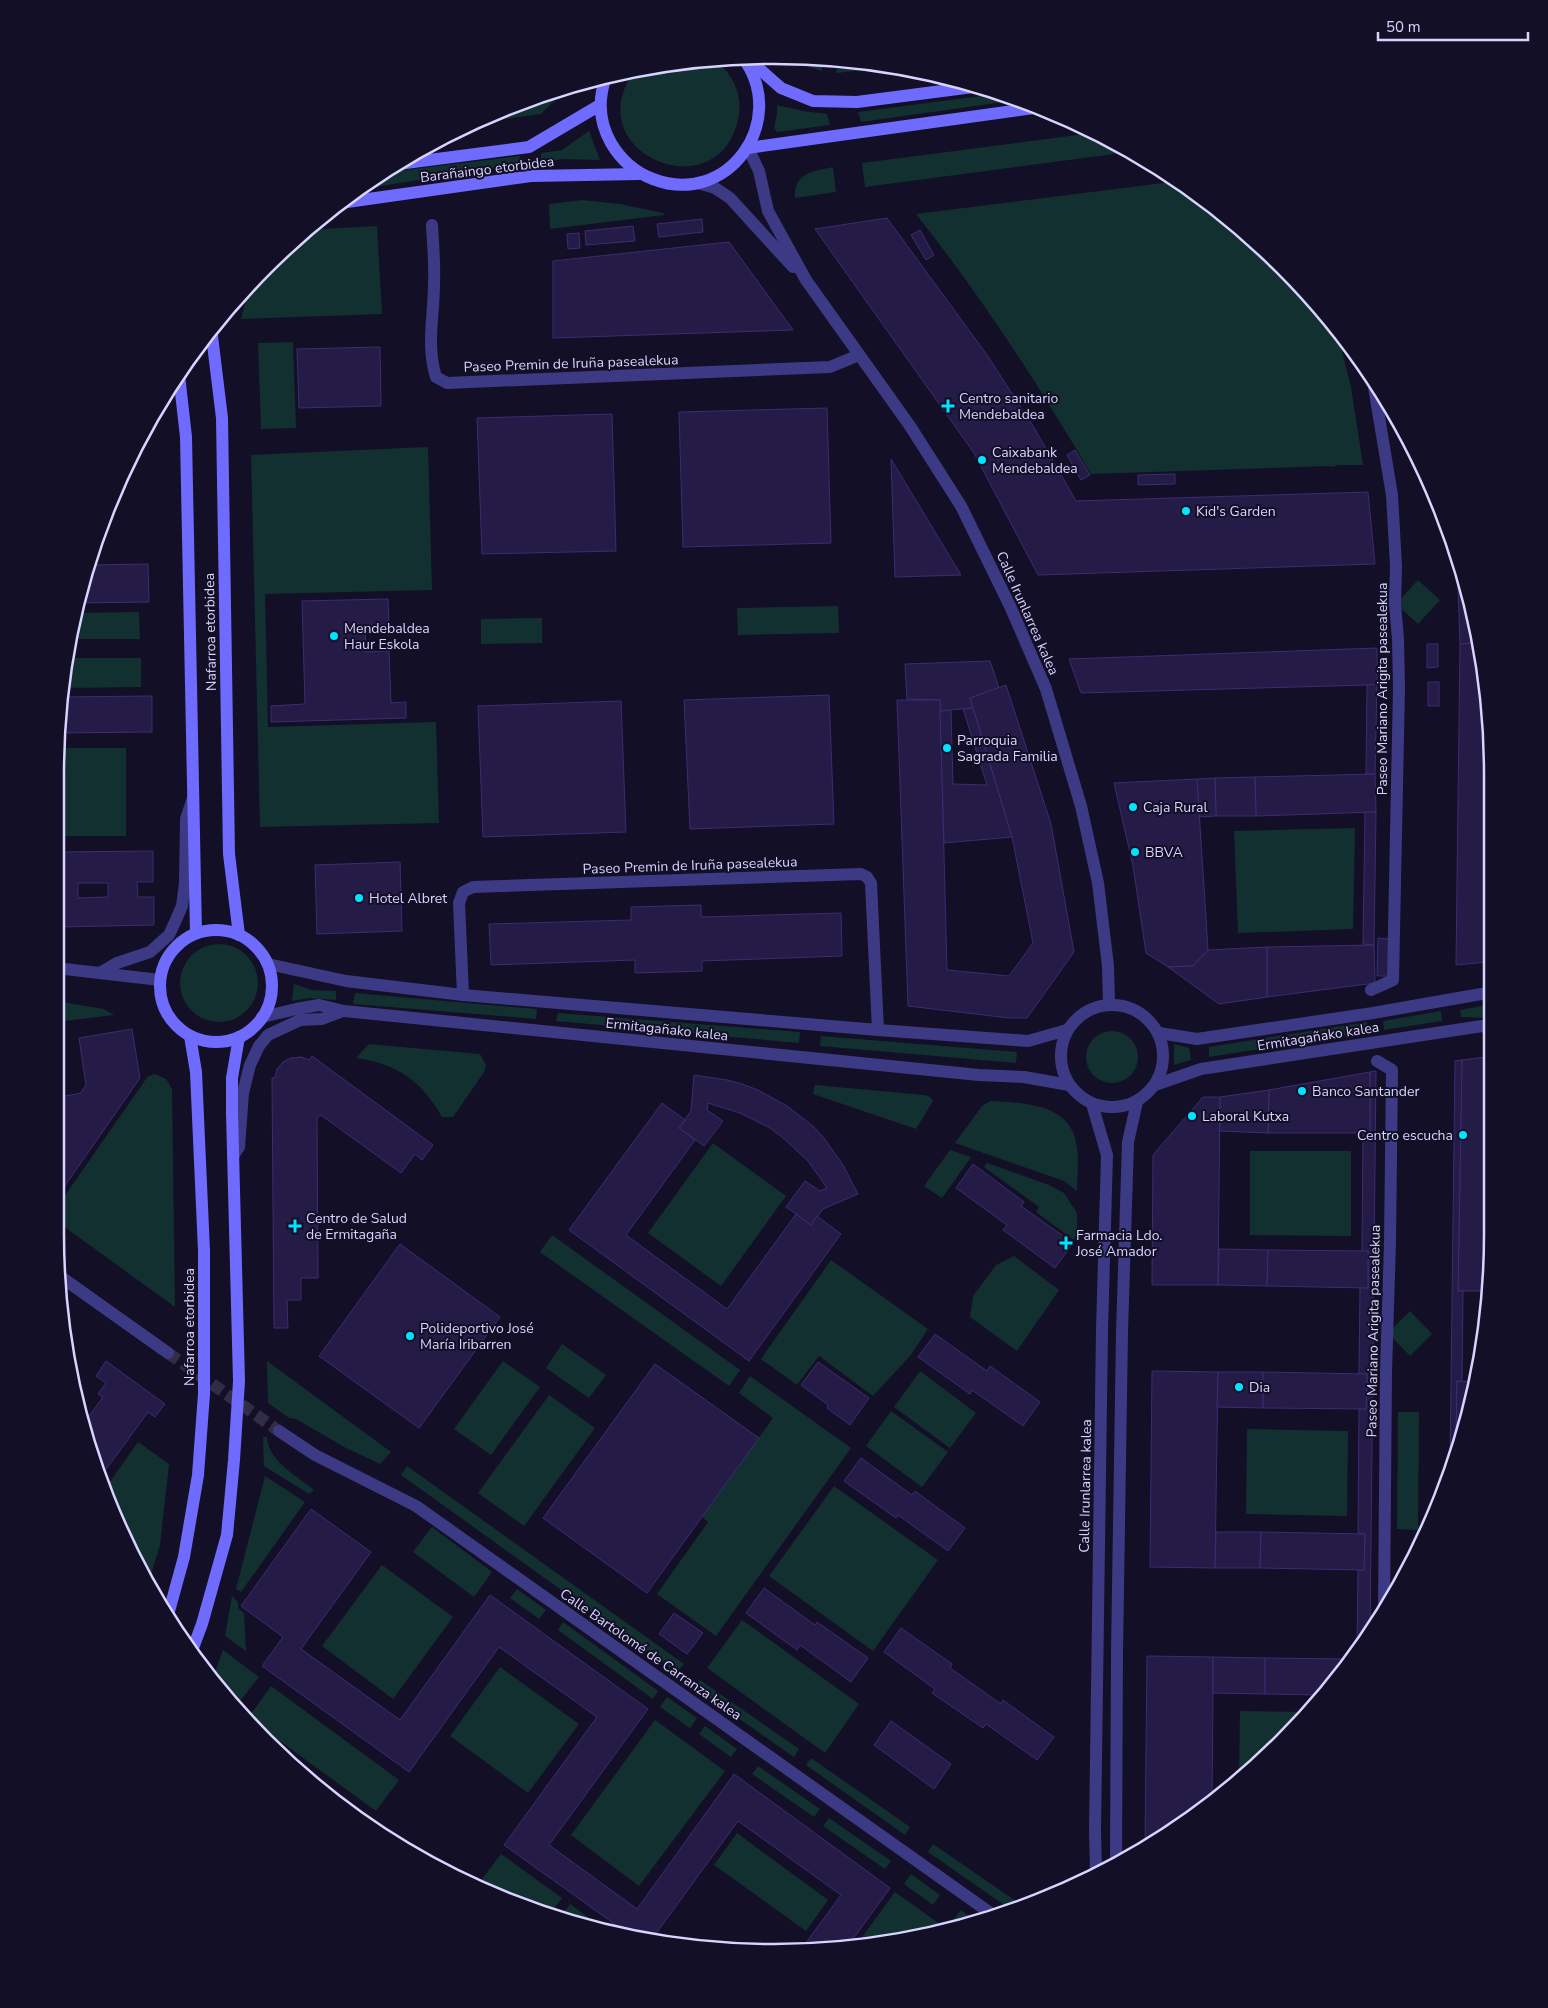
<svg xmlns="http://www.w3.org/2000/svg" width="1548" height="2008" font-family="'Nunito Sans',sans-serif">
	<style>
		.green { fill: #12302f }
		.building { fill: #241b47; stroke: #3b2d73; fill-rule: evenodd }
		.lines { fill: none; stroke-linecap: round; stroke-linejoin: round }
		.pedestrian-tunnel { stroke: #312d47; stroke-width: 12; stroke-dasharray: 12 6; stroke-linecap: butt }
		.pedestrian { stroke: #3d3a85; stroke-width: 12 }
		.minor { stroke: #3d3a85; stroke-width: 12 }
		.tertiary { stroke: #3d3a85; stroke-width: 12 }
		.secondary { stroke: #6f6bff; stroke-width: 12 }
		.poi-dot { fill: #00e5ff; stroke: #130f26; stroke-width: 2 }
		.labels { text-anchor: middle; stroke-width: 4; stroke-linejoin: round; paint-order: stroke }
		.street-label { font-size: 14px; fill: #d9d4ff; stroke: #130f26 }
		.poi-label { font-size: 14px; fill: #d9d4ff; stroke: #130f26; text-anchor: start }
		.rim { fill: none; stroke: #d9d4ff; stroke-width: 2.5 }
	</style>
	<rect width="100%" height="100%" fill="#130f26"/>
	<!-- green -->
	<g class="green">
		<polygon points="790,57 823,60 822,71 804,65"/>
		<path d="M716 61C732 74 742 93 739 114 723 215 572 153 636 69Z"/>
		<polygon points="837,61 893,67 836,73"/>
		<polygon points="561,91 557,98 541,114 474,123 499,110"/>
		<polygon points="996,94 1018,100 861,122 858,112"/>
		<polygon points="777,105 803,111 827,114 830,125 777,132 774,128 777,114"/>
		<polygon points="589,131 600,160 561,159 541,164 541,153 562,150"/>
		<polygon points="1093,133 1129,152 865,187 862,163"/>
		<polygon points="520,156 520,164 356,190 381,173"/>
		<path d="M833 167 836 192 795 198C793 173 814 171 833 167Z"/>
		<path d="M1179 181 1283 266 1337 332 1351 387 1363 465H1338L1333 467 1329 466 1091 474C1038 384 981 296 916 214Z"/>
		<polygon points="582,200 620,204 663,213 664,215 550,229 549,204"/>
		<polygon points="377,226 382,314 241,319 247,294 251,286 287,247 322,229"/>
		<polygon points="293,342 296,428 261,429 258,343"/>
		<polygon points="428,447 432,590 265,594 268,727 436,722 439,823 260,827 251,455"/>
		<polygon points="1418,580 1440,600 1418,624 1396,604"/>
		<polygon points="838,606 839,633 738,635 737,608"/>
		<polygon points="139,612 140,639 71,639 75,613"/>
		<polygon points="542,618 542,643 481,644 481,619"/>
		<polygon points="68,658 141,658 141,687 63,688"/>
		<rect x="56" y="748" width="70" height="88"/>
		<polygon points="1355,828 1353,929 1238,933 1234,831"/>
		<circle cx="219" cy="983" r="39"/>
		<polygon points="294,984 312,990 336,991 336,1000 309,998 292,1001"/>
		<polygon points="355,993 537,1009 536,1019 353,1004"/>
		<polygon points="56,1001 104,1009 114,1015 56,1022"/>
		<polygon points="1487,1005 1487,1018 1461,1017 1460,1010"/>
		<polygon points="1441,1011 1442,1021 1384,1030 1383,1021"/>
		<polygon points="558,1013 800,1032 799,1043 556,1021"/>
		<polygon points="1367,1022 1369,1032 1209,1057 1209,1047"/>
		<circle cx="1112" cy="1057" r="26"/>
		<polygon points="821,1036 1017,1052 1016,1063 820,1046"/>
		<path d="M369 1044 480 1054 486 1065 484 1072 453 1117H442C422 1081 397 1064 356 1058Z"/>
		<polygon points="1174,1044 1189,1048 1191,1060 1174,1065"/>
		<polygon points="155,1074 166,1079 172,1089 175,1307 55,1220 55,1210 148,1076"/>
		<polygon points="815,1085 924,1095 930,1097 933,1101 916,1129 813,1094"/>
		<path d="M990 1101C1024 1103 1073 1103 1077 1148 1079 1162 1077 1177 1077 1191L1064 1181 955 1143 982 1106Z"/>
		<polygon points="713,1143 786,1196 721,1286 648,1233"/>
		<polygon points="950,1150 971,1157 942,1198 924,1186"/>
		<polygon points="1250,1151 1351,1151 1351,1236 1250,1235"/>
		<polygon points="987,1163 1049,1185 1064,1193 1077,1213 1077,1234 1074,1240 1036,1212 1039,1207 984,1167"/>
		<polygon points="552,1235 740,1370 729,1386 540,1252"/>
		<polygon points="1014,1256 1059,1290 1017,1351 970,1317 973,1296 996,1265"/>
		<polygon points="831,1260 928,1329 910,1356 873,1396 819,1356 797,1385 761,1359"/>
		<polygon points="1410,1311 1432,1334 1410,1356 1388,1333"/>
		<polygon points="562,1344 606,1375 589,1398 546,1368"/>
		<polygon points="267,1361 391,1452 380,1464 346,1448 296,1419 289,1418 268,1403"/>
		<polygon points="503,1361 540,1387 491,1455 454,1429"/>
		<polygon points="920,1371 976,1413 950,1448 894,1407"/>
		<polygon points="750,1376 851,1448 716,1636 657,1594 708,1522 702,1517 773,1418 739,1393"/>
		<polygon points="549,1395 595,1428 524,1526 478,1493"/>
		<polygon points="891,1411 948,1452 922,1487 866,1446"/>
		<polygon points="1398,1412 1419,1412 1418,1530 1397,1529"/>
		<polygon points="1247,1429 1348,1431 1347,1516 1246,1514"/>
		<path d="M263 1437H267C268 1461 297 1476 314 1490L309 1494 264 1466Z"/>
		<polygon points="138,1442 169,1464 160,1545 148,1584 107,1486"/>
		<polygon points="407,1466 684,1664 677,1673 401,1475"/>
		<polygon points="265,1476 305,1502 241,1592 236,1589"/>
		<polygon points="834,1486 938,1560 873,1651 769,1576"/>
		<polygon points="432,1527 492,1572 474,1597 413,1552"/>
		<polygon points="382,1565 453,1617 393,1699 322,1646"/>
		<polygon points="517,1589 546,1610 539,1619 510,1598"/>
		<polygon points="232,1596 238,1602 238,1608 244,1613 246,1651 225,1636"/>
		<polygon points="742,1620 859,1704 825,1753 707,1668"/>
		<polygon points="563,1622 658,1691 653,1699 558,1630"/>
		<polygon points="223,1650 259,1677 237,1705 214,1675"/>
		<polygon points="500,1667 579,1724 528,1793 450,1736"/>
		<polygon points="700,1680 799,1749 794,1757 695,1688"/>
		<polygon points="271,1686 399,1780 376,1811 248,1718"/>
		<polygon points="667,1697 697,1718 690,1728 660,1707"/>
		<polygon points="1240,1711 1307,1712 1282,1743 1239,1778"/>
		<polygon points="655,1720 725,1771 639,1886 571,1835"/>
		<polygon points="705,1726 737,1749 731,1757 699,1734"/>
		<polygon points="811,1758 910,1827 905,1835 806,1765"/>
		<polygon points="758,1766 820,1809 814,1817 752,1774"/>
		<polygon points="829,1818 891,1861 885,1869 823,1826"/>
		<polygon points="737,1833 828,1900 806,1931 714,1865"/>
		<polygon points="933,1844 1023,1906 1013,1911 928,1852"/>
		<polygon points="501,1854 562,1898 551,1913 479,1883"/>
		<polygon points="911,1874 940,1895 933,1905 904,1884"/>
		<polygon points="895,1892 944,1927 857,1944"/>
		<polygon points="570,1904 608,1932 588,1929 561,1917"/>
		<polygon points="961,1910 976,1921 960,1924 954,1919"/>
	</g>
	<!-- building -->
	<g class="building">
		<polygon points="887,218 987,355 1033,426 1076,501 1368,492 1375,564 1038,575 974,453 815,229"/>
		<polygon points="702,219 703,232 659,237 657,224"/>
		<polygon points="633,226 635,241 586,245 585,231"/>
		<polygon points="920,230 934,255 926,260 911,235"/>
		<polygon points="579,233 580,248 568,249 567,234"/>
		<polygon points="729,242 793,330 553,338 553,261"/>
		<polygon points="380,347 381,406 299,408 297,349"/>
		<polygon points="827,408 831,543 683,547 679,412"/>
		<polygon points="612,414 616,551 482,554 477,418"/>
		<polygon points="144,432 145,447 135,447"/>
		<polygon points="1075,450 1090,475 1081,480 1067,455"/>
		<polygon points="891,459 941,542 961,575 895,577"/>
		<polygon points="1175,474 1175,484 1138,485 1138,475"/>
		<polygon points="1457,555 1472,615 1472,643 1460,644"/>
		<polygon points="148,564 149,602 77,603 80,588 88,565"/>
		<polygon points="388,599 389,625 365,625 366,652 389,651 391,703 406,702 406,718 271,722 271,706 305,704 302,601"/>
		<polygon points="1472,643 1478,643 1487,680 1487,962 1456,965 1460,644"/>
		<polygon points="1427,644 1438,644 1438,667 1427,668"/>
		<polygon points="1377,648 1377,684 1367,685 1081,693 1069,659"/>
		<polygon points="990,661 999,688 970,698 973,708 940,711 940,700 907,699 905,664"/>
		<rect x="1428" y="682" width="11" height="24"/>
		<polygon points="1377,684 1375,774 1366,774 1367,685"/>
		<polygon points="1006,685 1051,824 1074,952 1027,1018 1009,1018 908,1006 897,700 940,700 947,970 1009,976 1033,943 1012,837 970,698"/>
		<polygon points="829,695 834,824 690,829 684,700"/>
		<polygon points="152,696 152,732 57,733 62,697"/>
		<polygon points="621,701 626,832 483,837 478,706"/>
		<polygon points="973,708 1012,837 944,843 940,711 951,710 953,784 987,785 963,709"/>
		<polygon points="1375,774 1376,812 1256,816 1255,777"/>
		<polygon points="1255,777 1256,816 1216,816 1215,778"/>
		<polygon points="1215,778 1216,816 1198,817 1197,779"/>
		<polygon points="1197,779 1208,950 1193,966 1168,967 1146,953 1133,866 1114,783"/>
		<polygon points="1365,812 1376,812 1374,945 1363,944"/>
		<path d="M153 851V882H137L138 897H154V925L56 927V852ZM78 883H108V897L78 898Z"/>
		<polygon points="400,862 402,931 317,934 315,865"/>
		<polygon points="701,905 701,917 841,913 842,956 702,961 702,971 635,973 635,960 491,965 489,924 631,920 631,907"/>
		<polygon points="1378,938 1389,939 1388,976 1377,976"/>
		<polygon points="1374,945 1375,983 1267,997 1267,947"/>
		<polygon points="1267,947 1267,997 1219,1004 1168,967 1193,966 1208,950"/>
		<polygon points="132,1029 140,1078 55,1200 55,1098 81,1093 86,1085 79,1038"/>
		<polygon points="312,1056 433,1145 422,1160 415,1154 401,1173 321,1115 317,1118 318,1278 301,1278 301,1300 287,1300 288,1328 274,1328 272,1078 275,1078 277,1069 283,1062 291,1058 301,1057 309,1060"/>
		<polygon points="1486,1057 1487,1291 1458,1291 1462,1060"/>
		<polygon points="1462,1060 1458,1291 1463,1291 1462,1381 1457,1381 1456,1443 1450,1466 1455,1061"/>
		<polygon points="1376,1071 1370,1636 1357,1651 1358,1570 1364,1570 1365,1534 1358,1533 1359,1409 1366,1409 1367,1374 1359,1374 1360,1287 1368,1288 1368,1251 1362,1251 1363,1133 1370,1133 1370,1072"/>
		<polygon points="1370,1072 1370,1133 1268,1133 1269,1090"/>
		<polygon points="694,1075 727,1080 742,1084 758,1090 787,1106 813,1126 824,1138 843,1165 858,1194 823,1209 811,1225 796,1214 786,1207 805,1181 820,1191 827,1188 808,1161 783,1138 770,1128 740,1113 708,1103 707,1110 723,1121 704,1146 679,1128 691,1111"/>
		<polygon points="1269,1090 1268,1133 1220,1131 1220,1097"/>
		<polygon points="1203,1097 1220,1097 1218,1285 1152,1285 1153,1155"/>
		<polygon points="662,1103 685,1120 679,1128 695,1140 626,1235 727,1309 796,1214 811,1225 817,1216 841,1234 749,1361 569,1230"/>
		<polygon points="973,1164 1024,1202 1021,1206 1073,1243 1055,1268 1003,1230 1007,1225 956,1188"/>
		<polygon points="400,1244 500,1317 419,1428 319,1356"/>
		<polygon points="1219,1249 1268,1250 1267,1286 1218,1285"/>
		<polygon points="1268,1250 1368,1251 1368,1288 1267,1286"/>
		<polygon points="935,1334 987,1371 990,1366 1040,1402 1023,1426 972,1390 970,1394 918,1357"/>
		<polygon points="106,1361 165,1404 155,1417 148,1412 102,1475 82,1426 103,1397 98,1394 106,1383 96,1376"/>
		<polygon points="818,1362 869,1398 850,1425 827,1408 828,1405 801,1385"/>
		<polygon points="655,1364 759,1438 647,1593 543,1518"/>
		<polygon points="1152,1371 1218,1372 1215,1568 1150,1567"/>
		<polygon points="1218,1372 1263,1372 1263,1408 1217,1407"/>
		<polygon points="1263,1372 1367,1374 1366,1409 1263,1408"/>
		<polygon points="1457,1381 1472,1382 1456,1443"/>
		<polygon points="861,1458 912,1495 915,1491 965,1528 948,1551 898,1515 896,1518 844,1481"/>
		<polygon points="311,1509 371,1552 301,1649 400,1720 490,1595 648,1709 549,1845 637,1909 734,1774 890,1888 848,1946 821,1951 800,1951 841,1895 738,1821 655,1935 659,1938 657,1940 630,1935 504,1845 597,1717 499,1647 409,1772 262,1666 283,1637 241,1606"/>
		<polygon points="1216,1532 1261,1532 1260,1568 1215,1568"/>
		<polygon points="1261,1532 1365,1534 1364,1570 1260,1568"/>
		<polygon points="764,1588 815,1625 817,1622 868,1658 851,1682 800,1645 797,1650 746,1613"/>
		<polygon points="674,1613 703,1633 687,1654 659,1634"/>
		<polygon points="901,1628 952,1664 950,1668 1001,1704 1003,1700 1054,1737 1037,1760 986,1724 983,1728 932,1693 935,1689 884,1652"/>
		<polygon points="1147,1656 1213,1657 1213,1693 1212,1801 1173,1832 1145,1846"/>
		<polygon points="1213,1657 1265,1658 1265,1694 1213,1693"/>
		<polygon points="1265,1658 1351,1659 1321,1695 1265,1694"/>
		<polygon points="891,1721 951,1764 934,1789 874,1745"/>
		<polygon points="343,1798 372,1819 370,1822 341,1800"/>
	</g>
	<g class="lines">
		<!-- pedestrian-tunnel -->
		<polyline class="pedestrian-tunnel" points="168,1353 279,1431"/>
		<!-- pedestrian -->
		<g class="pedestrian">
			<polyline points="1371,990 1393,980 1399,687 1398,639 1395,604 1396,566 1392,495 1372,375"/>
			<polyline points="1377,1061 1392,1070 1390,1243 1386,1372 1384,1610"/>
			<polyline points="61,1277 168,1353"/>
			<polyline points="279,1431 315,1455 416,1506 996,1917"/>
		</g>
		<!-- minor -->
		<g class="minor">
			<path d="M432 225C433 245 435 265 434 284 434 316 426 345 436 377L447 383 830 367 859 355"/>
			<polyline points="463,995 459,903 463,892 473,887 861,874 867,877 871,883 878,1030"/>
		</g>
		<!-- tertiary -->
		<g class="tertiary">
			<polyline points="748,148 759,171 768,211 806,280 910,426 961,506 1010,606 1046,689 1081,806 1098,883 1108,966 1109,1004"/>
			<polyline points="698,183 715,188 730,198 793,267"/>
			<polyline points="268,964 346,981 463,995 878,1030 1028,1041 1067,1030"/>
			<polyline points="56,968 160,980"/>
			<polyline points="100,973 117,963 150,952 169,935 175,922 182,906 185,883 186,819 193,798"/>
			<circle cx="1112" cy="1056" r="51"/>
			<polyline points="262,1017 296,1009 319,1005 344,1011 979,1075 1024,1077 1069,1085"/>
			<polyline points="1159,1033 1197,1039 1373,1013 1487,993"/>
			<polyline points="1155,1085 1201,1069 1482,1026 1487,1028"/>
			<polyline points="1092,1104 1107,1155 1102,1330 1095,1831 1096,1870"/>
			<polyline points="233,1156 239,1147 243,1093 250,1065 259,1046 268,1035 300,1020 322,1019 343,1011"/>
			<polyline points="1116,1860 1117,1653 1122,1332 1128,1142 1137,1102"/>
		</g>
		<!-- secondary -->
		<g class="secondary">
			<polyline points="748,59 781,88 813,101 857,102 973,87"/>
			<path d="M606 77C598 99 599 122 611 143 621 160 634 172 653 179 727 208 790 121 743 58"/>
			<polyline points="748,148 1041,107"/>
			<polyline points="398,164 529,147 600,105"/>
			<polyline points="340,203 531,176 639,174"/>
			<polyline points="211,328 222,418 229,854 239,935"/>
			<polyline points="179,375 186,437 196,933"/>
			<circle cx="216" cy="986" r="56"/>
			<polyline points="168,1615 184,1557 198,1475 204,1394 204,1251 196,1072 190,1036"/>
			<polyline points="193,1648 202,1624 227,1535 234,1460 239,1381 232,1113 232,1078 239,1037"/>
		</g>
	</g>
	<!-- markers -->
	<g class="poi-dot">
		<path d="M945.5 398.5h5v5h5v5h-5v5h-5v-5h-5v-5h5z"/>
		<circle cx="982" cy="460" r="5"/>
		<circle cx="1186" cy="511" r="5"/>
		<circle cx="334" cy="636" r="5"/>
		<circle cx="947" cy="748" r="5"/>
		<circle cx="1133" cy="807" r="5"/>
		<circle cx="1135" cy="852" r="5"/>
		<circle cx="359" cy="898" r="5"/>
		<circle cx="1302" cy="1091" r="5"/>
		<circle cx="1192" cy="1116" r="5"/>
		<circle cx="1463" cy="1135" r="5"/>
		<path d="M292.5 1218.5h5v5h5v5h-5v5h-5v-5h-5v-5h5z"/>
		<path d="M1063.5 1235.5h5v5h5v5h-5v5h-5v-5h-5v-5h5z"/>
		<circle cx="410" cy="1336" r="5"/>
		<circle cx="1239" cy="1387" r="5"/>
	</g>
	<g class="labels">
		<!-- street labels -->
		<g class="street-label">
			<text transform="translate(487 169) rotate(-7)" y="5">Barañaingo etorbidea</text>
			<text transform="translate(571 363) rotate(-2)" y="5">Paseo Premin de Iruña pasealekua</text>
			<text transform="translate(1028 613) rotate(66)" y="5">Calle Irunlarrea kalea</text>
			<text transform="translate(210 632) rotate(-91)" y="5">Nafarroa etorbidea</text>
			<text transform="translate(1382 689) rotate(-90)" y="5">Paseo Mariano Arigita pasealekua</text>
			<text transform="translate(690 865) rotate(-2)" y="5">Paseo Premin de Iruña pasealekua</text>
			<text transform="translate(667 1029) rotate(6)" y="5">Ermitagañako kalea</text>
			<text transform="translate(1318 1036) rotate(-9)" y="5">Ermitagañako kalea</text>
			<text transform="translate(189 1327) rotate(-90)" y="5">Nafarroa etorbidea</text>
			<text transform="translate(1373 1331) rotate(-89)" y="5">Paseo Mariano Arigita pasealekua</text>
			<text transform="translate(1085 1486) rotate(-89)" y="5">Calle Irunlarrea kalea</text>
			<text transform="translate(651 1654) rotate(35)" y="5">Calle Bartolomé de Carranza kalea</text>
		</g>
		<!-- poi labels -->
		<g class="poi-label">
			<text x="959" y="403">Centro sanitario<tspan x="959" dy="16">Mendebaldea</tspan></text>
			<text x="992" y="457">Caixabank<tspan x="992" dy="16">Mendebaldea</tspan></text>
			<text x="1196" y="516">Kid's Garden</text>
			<text x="344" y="633">Mendebaldea<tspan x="344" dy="16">Haur Eskola</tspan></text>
			<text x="957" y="745">Parroquia<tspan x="957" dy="16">Sagrada Familia</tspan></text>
			<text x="1143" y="812">Caja Rural</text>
			<text x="1145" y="857">BBVA</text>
			<text x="369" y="903">Hotel Albret</text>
			<text x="1312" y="1096">Banco Santander</text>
			<text x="1202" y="1121">Laboral Kutxa</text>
			<text x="1453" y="1140" text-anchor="end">Centro escucha</text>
			<text x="306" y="1223">Centro de Salud<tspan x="306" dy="16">de Ermitagaña</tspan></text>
			<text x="1076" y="1240">Farmacia Ldo.<tspan x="1076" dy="16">José Amador</tspan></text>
			<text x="420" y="1333">Polideportivo José<tspan x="420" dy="16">María Iribarren</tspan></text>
			<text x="1249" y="1392">Dia</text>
		</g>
	</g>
	<!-- crop -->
	<path d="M0 0H1548V2008H0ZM774 64H774A710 710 0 0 1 1484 774V1234A710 710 0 0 1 774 1944H774A710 710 0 0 1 64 1234V774A710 710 0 0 1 774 64Z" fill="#130f26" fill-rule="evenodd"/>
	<path class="rim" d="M774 64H774A710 710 0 0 1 1484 774V1234A710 710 0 0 1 774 1944H774A710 710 0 0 1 64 1234V774A710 710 0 0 1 774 64Z"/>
	<!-- scale -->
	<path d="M1378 32v8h150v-8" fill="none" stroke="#d9d4ff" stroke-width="2.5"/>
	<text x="1386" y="32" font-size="15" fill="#d9d4ff" stroke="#130f26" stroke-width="4" paint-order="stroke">50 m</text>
</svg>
